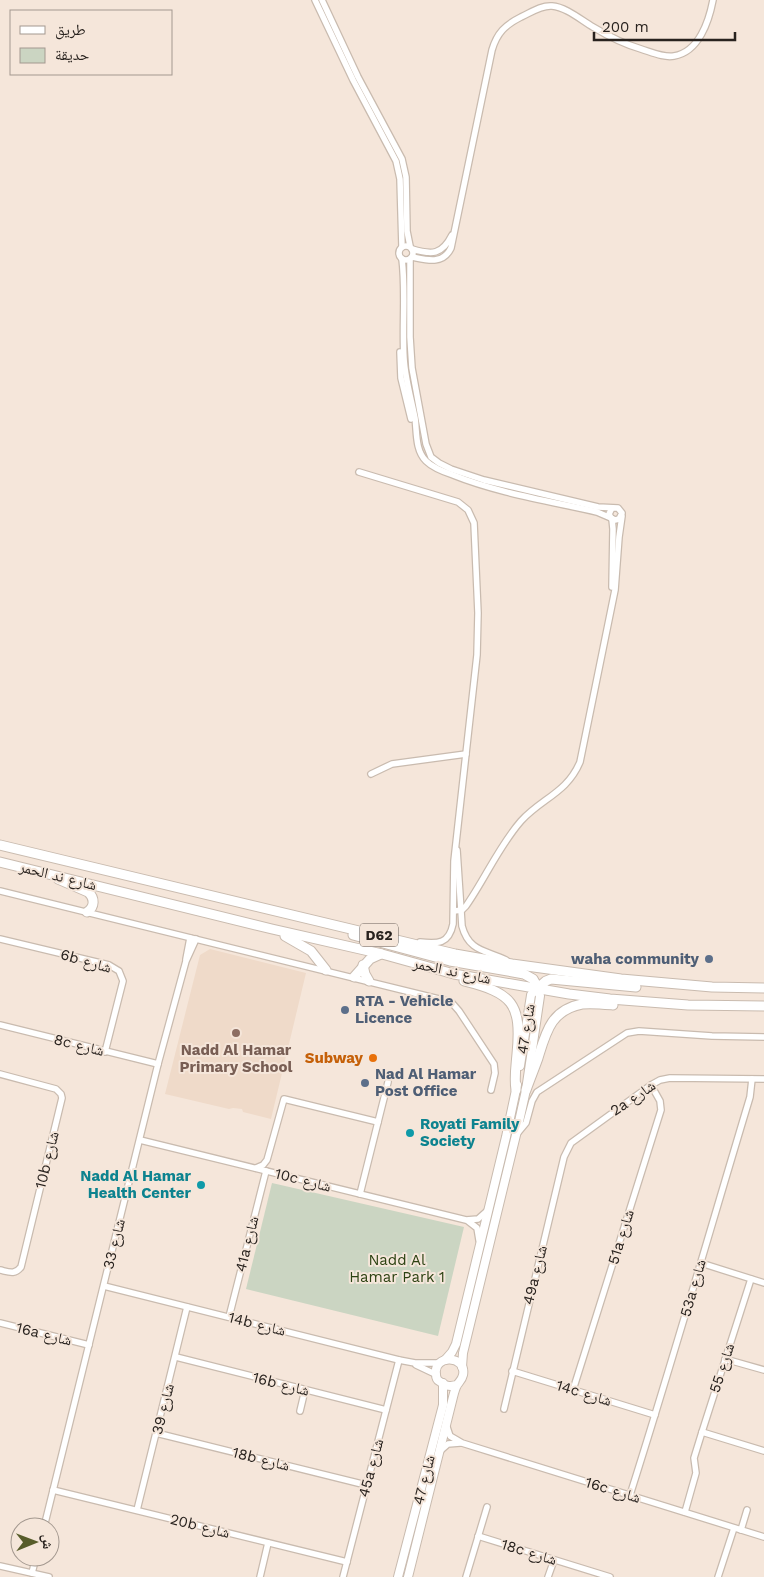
<svg xmlns="http://www.w3.org/2000/svg" width="764" height="1577" font-family="'Work Sans','Noto Naskh Arabic',sans-serif">
	<style>
		.built { fill: #efdac9 }
		.green { fill: #cbd5c2 }
		.lines { fill: none; stroke-linecap: round; stroke-linejoin: round }
		.street-casing { stroke: #c9bbaf; stroke-width: 8 }
		.secondary-casing { stroke: #c9bbaf; stroke-width: 10 }
		.primary-casing { stroke: #c9bbaf; stroke-width: 11 }
		.street { stroke: #fff; stroke-width: 5.5 }
		.secondary { stroke: #fff; stroke-width: 8 }
		.primary { stroke: #fff; stroke-width: 9 }
		.service-dot { fill: #5c6f8a; stroke: #f5e6da; stroke-width: 2 }
		.education-dot { fill: #8d6e63; stroke: #f5e6da; stroke-width: 2 }
		.food-dot { fill: #e8710a; stroke: #f5e6da; stroke-width: 2 }
		.culture-dot { fill: #0f9aa8; stroke: #f5e6da; stroke-width: 2 }
		.labels { text-anchor: middle; stroke-width: 4; stroke-linejoin: round; paint-order: stroke }
		.shield { fill: #f5e6da; stroke: #665d56; stroke-width: 1 }
		.shield-label { font-size: 14px; font-weight: bold; fill: #28221e }
		.street-label { font-size: 15px; fill: #28221e; stroke: #f5e6da }
		.service-label { font-size: 15px; font-weight: bold; fill: #4e5e75; stroke: #f5e6da; text-anchor: start }
		.education-label { font-size: 15px; font-weight: bold; fill: #785e54; stroke: #f5e6da }
		.food-label { font-size: 15px; font-weight: bold; fill: #c56008; stroke: #f5e6da; text-anchor: end }
		.culture-label { font-size: 15px; font-weight: bold; fill: #0d838f; stroke: #f5e6da; text-anchor: start }
		.park-label { font-size: 15px; fill: #2b4111; stroke: #f5e6da }
	</style>
	<rect width="100%" height="100%" fill="#f5e6da"/>
	<!-- built -->
	<polygon class="built" points="210,949 306,973 271,1119 243,1112 242,1109 233,1108 229,1109 165,1094 200,955"/>
	<!-- green -->
	<polygon class="green" points="272,1183 464,1227 438,1336 246,1289"/>
	<g class="lines">
		<defs>
			<g id="street">
				<polyline points="315,0 353,80 396,161 400,179 402,247"/>
				<polyline points="322,0 358,77 402,159 406,177 407,231 410,246"/>
				<circle cx="406" cy="253" r="7"/>
				<path d="M412 249C432 255 442 255 452 235"/>
				<path d="M412 257C427 260 443 265 451 248L492 50C497 33 505 25 521 17 530 13 541 5 552 6 566 7 581 20 593 27 608 36 624 44 641 49 651 52 664 58 674 56 699 52 709 21 713 0"/>
				<path d="M402 259C406 292 402 325 404 358 405 378 411 398 415 418 417 432 415 450 426 461 433 468 444 472 453 475 498 493 549 501 597 512L611 518"/>
				<polyline points="410,259 410,337 412,368 426,444 431,457 439,463 451,469 484,480 598,507 618,508 622,513 619,519 615,520 611,518 609,514 612,508"/>
				<polyline points="400,352 401,378 411,419"/>
				<path d="M359 472 458 502 468 510 474 523 478 613 477 655 454 861 453 924C449 944 438 944 420 942"/>
				<polyline points="612,519 613,529 612,587"/>
				<polyline points="371,774 392,764 466,754"/>
				<path d="M457 850 462 926C469 952 486 950 506 960"/>
				<polyline points="0,891 447,1001 452,1003 459,1011 494,1064 495,1073 491,1090"/>
				<path d="M454 911 462 910 466 906C485 879 499 846 521 821 542 798 567 793 580 762L615 590 619 537 622 516"/>
				<polyline points="0,939 109,965 119,971 123,981 105,1052"/>
				<polyline points="186,959 190,938"/>
				<polyline points="0,1025 158,1064"/>
				<path d="M0 1074 56 1089 61 1094 62 1098 21 1267C15 1275 9 1272 0 1270"/>
				<polyline points="516,1135 526,1123 532,1101 537,1092 627,1033 639,1031 712,1036 764,1037"/>
				<polyline points="140,1140 466,1220 478,1219 487,1211"/>
				<polyline points="256,1168 263,1165 267,1160 284,1099 378,1122"/>
				<polyline points="360,1194 388,1082"/>
				<polyline points="468,1221 477,1228 479,1240"/>
				<polyline points="701,1263 764,1283"/>
				<polyline points="104,1286 399,1360 415,1363 440,1363"/>
				<polyline points="229,1317 266,1171"/>
				<polyline points="0,1323 89,1345"/>
				<polyline points="176,1357 386,1410"/>
				<polyline points="725,1359 764,1370"/>
				<polyline points="416,1365 435,1374"/>
				<polyline points="512,1371 655,1415"/>
				<polyline points="573,1390 661,1110 660,1101 651,1085"/>
				<polyline points="504,1409 564,1157 571,1143 651,1085 660,1080 670,1078 764,1079"/>
				<polyline points="300,1411 305,1390"/>
				<polyline points="447,1427 450,1436 462,1443 764,1537"/>
				<polyline points="702,1432 764,1451"/>
				<polyline points="156,1433 366,1485"/>
				<polyline points="440,1451 448,1444 460,1443"/>
				<polyline points="53,1490 347,1562"/>
				<path d="M630 1495C672 1363 710 1230 750 1097L752 1079"/>
				<polyline points="137,1510 187,1307"/>
				<polyline points="685,1512 696,1473 694,1458 702,1432 751,1279"/>
				<polyline points="44,1527 158,1064 186,961 196,939"/>
				<polyline points="741,1530 747,1510"/>
				<polyline points="478,1536 610,1577"/>
				<polyline points="0,1566 49,1577"/>
				<polyline points="32,1573 36,1557"/>
				<polyline points="260,1577 268,1543"/>
				<polyline points="343,1577 399,1360"/>
				<polyline points="466,1577 487,1507"/>
				<polyline points="548,1577 554,1560"/>
				<polyline points="718,1577 734,1528"/>
			</g>
			<g id="secondary">
				<polyline points="445,1360 452,1352 456,1344 506,1137 517,1085"/>
				<polyline points="462,1367 463,1353 516,1135 526,1090 540,996 538,988 534,991 531,995 520,1066"/>
				<polyline points="398,1577 443,1405 443,1383"/>
				<path d="M408 1577 453 1397C454 1393 455 1389 457 1385 459 1382 462 1380 463 1375 467 1355 433 1354 436 1374 436 1377 437 1380 439 1381 445 1386 449 1387 457 1385"/>
			</g>
			<g id="primary">
				<polyline points="0,845 455,954 512,964 621,979 712,987 764,988"/>
				<polyline points="0,862 272,929 382,954 454,974 569,994 610,999 688,1005 764,1006"/>
				<path d="M58 879 88 892C95 898 95 907 87 912"/>
				<polyline points="353,935 450,961 524,974 533,979 538,988 546,981 551,979 636,987"/>
				<polyline points="285,936 311,951 326,970"/>
				<polyline points="363,965 365,974 369,981"/>
				<polyline points="354,977 370,959 381,954"/>
				<path d="M464 981C512 993 522 1003 517 1054 516 1066 514 1078 516 1090"/>
				<path d="M526 1090C530 1079 534 1069 538 1058 546 1032 551 1010 582 1004 592 1003 602 1004 613 1005"/>
			</g>
		</defs>
		<!-- street casing -->
		<use href="#street" class="street-casing"/>
		<!-- secondary casing -->
		<use href="#secondary" class="secondary-casing"/>
		<!-- primary casing -->
		<use href="#primary" class="primary-casing"/>
		<!-- street -->
		<use href="#street" class="street"/>
		<!-- secondary -->
		<use href="#secondary" class="secondary"/>
		<!-- primary -->
		<use href="#primary" class="primary"/>
	</g>
	<!-- markers -->
	<g class="service-dot">
		<circle cx="709" cy="959" r="5"/>
		<circle cx="345" cy="1010" r="5"/>
		<circle cx="365" cy="1083" r="5"/>
	</g>
	<circle class="education-dot" cx="236" cy="1033" r="5"/>
	<circle class="food-dot" cx="373" cy="1058" r="5"/>
	<g class="culture-dot">
		<circle cx="410" cy="1133" r="5"/>
		<circle cx="201" cy="1185" r="5"/>
	</g>
	<g class="labels">
		<!-- shield labels -->
		<rect class="shield" x="360" y="923.5" width="38" height="23" rx="4"/>
		<g class="shield-label">
			<text x="379" y="940">D62</text>
		</g>
		<!-- street labels -->
		<g class="street-label">
			<text transform="translate(58 876) rotate(14)" y="5">شارع ند الحمر</text>
			<text transform="translate(86 961) rotate(16)" y="5">6b شارع</text>
			<text transform="translate(452 971) rotate(12)" y="5">شارع ند الحمر</text>
			<text transform="translate(526 1029) rotate(-81)" y="5">شارع 47</text>
			<text transform="translate(79 1045) rotate(14)" y="5">8c شارع</text>
			<text transform="translate(633 1098) rotate(-34)" y="5">2a شارع</text>
			<text transform="translate(47 1160) rotate(-76)" y="5">10b شارع</text>
			<text transform="translate(303 1180) rotate(14)" y="5">10c شارع</text>
			<text transform="translate(621 1237) rotate(-73)" y="5">51a شارع</text>
			<text transform="translate(114 1244) rotate(-76)" y="5">شارع 33</text>
			<text transform="translate(247 1244) rotate(-76)" y="5">41a شارع</text>
			<text transform="translate(535 1275) rotate(-76)" y="5">49a شارع</text>
			<text transform="translate(693 1288) rotate(-74)" y="5">53a شارع</text>
			<text transform="translate(257 1324) rotate(14)" y="5">14b شارع</text>
			<text transform="translate(44 1334) rotate(14)" y="5">16a شارع</text>
			<text transform="translate(722 1368) rotate(-72)" y="5">شارع 55</text>
			<text transform="translate(281 1384) rotate(14)" y="5">16b شارع</text>
			<text transform="translate(584 1393) rotate(17)" y="5">14c شارع</text>
			<text transform="translate(163 1409) rotate(-76)" y="5">شارع 39</text>
			<text transform="translate(261 1459) rotate(14)" y="5">18b شارع</text>
			<text transform="translate(371 1468) rotate(-75)" y="5">45a شارع</text>
			<text transform="translate(424 1480) rotate(-76)" y="5">شارع 47</text>
			<text transform="translate(613 1490) rotate(17)" y="5">16c شارع</text>
			<text transform="translate(200 1526) rotate(14)" y="5">20b شارع</text>
			<text transform="translate(529 1552) rotate(17)" y="5">18c شارع</text>
		</g>
		<!-- service labels -->
		<g class="service-label">
			<text x="699" y="964" text-anchor="end">waha community</text>
			<text x="355" y="1006">RTA - Vehicle<tspan x="355" dy="17">Licence</tspan></text>
			<text x="375" y="1079">Nad Al Hamar<tspan x="375" dy="17">Post Office</tspan></text>
		</g>
		<!-- education labels -->
		<g class="education-label">
			<text x="236" y="1055">Nadd Al Hamar<tspan x="236" dy="17">Primary School</tspan></text>
		</g>
		<!-- food labels -->
		<g class="food-label">
			<text x="363" y="1063">Subway</text>
		</g>
		<!-- culture labels -->
		<g class="culture-label">
			<text x="420" y="1129">Royati Family<tspan x="420" dy="17">Society</tspan></text>
			<text x="191" y="1181" text-anchor="end">Nadd Al Hamar<tspan x="191" dy="17">Health Center</tspan></text>
		</g>
		<!-- park labels -->
		<g class="park-label">
			<text x="397" y="1265">Nadd Al<tspan x="397" dy="17">Hamar Park 1</tspan></text>
		</g>
	</g>
	<!-- legend -->
	<rect x="10" y="10" width="162" height="65" fill="#f5e6da" stroke="#a3988f"/>
	<rect x="20" y="26" width="25" height="8" fill="#ffffff" stroke="#a3988f"/>
	<text x="55" y="35" font-size="15" fill="#28221e">طريق</text>
	<rect x="20" y="48" width="25" height="15" fill="#cbd5c2" stroke="#a3988f"/>
	<text x="55" y="60" font-size="15" fill="#28221e">حديقة</text>
	<!-- north arrow -->
	<g transform="translate(35 1542) rotate(89)"><circle r="24" fill="#f5e6da" stroke="#a3988f"/>
	<path d="M0-4L9 19L0 12L-9 19Z" fill="#575c2a"/>
	<text y="-8" font-size="14" font-weight="bold" text-anchor="middle" fill="#28221e">ش</text>
	</g>
	<!-- scale -->
	<path d="M594 32v8h141v-8" fill="none" stroke="#28221e" stroke-width="2.5"/>
	<text x="602" y="32" font-size="15" fill="#28221e" stroke="#f5e6da" stroke-width="4" paint-order="stroke">200 m</text>
</svg>
